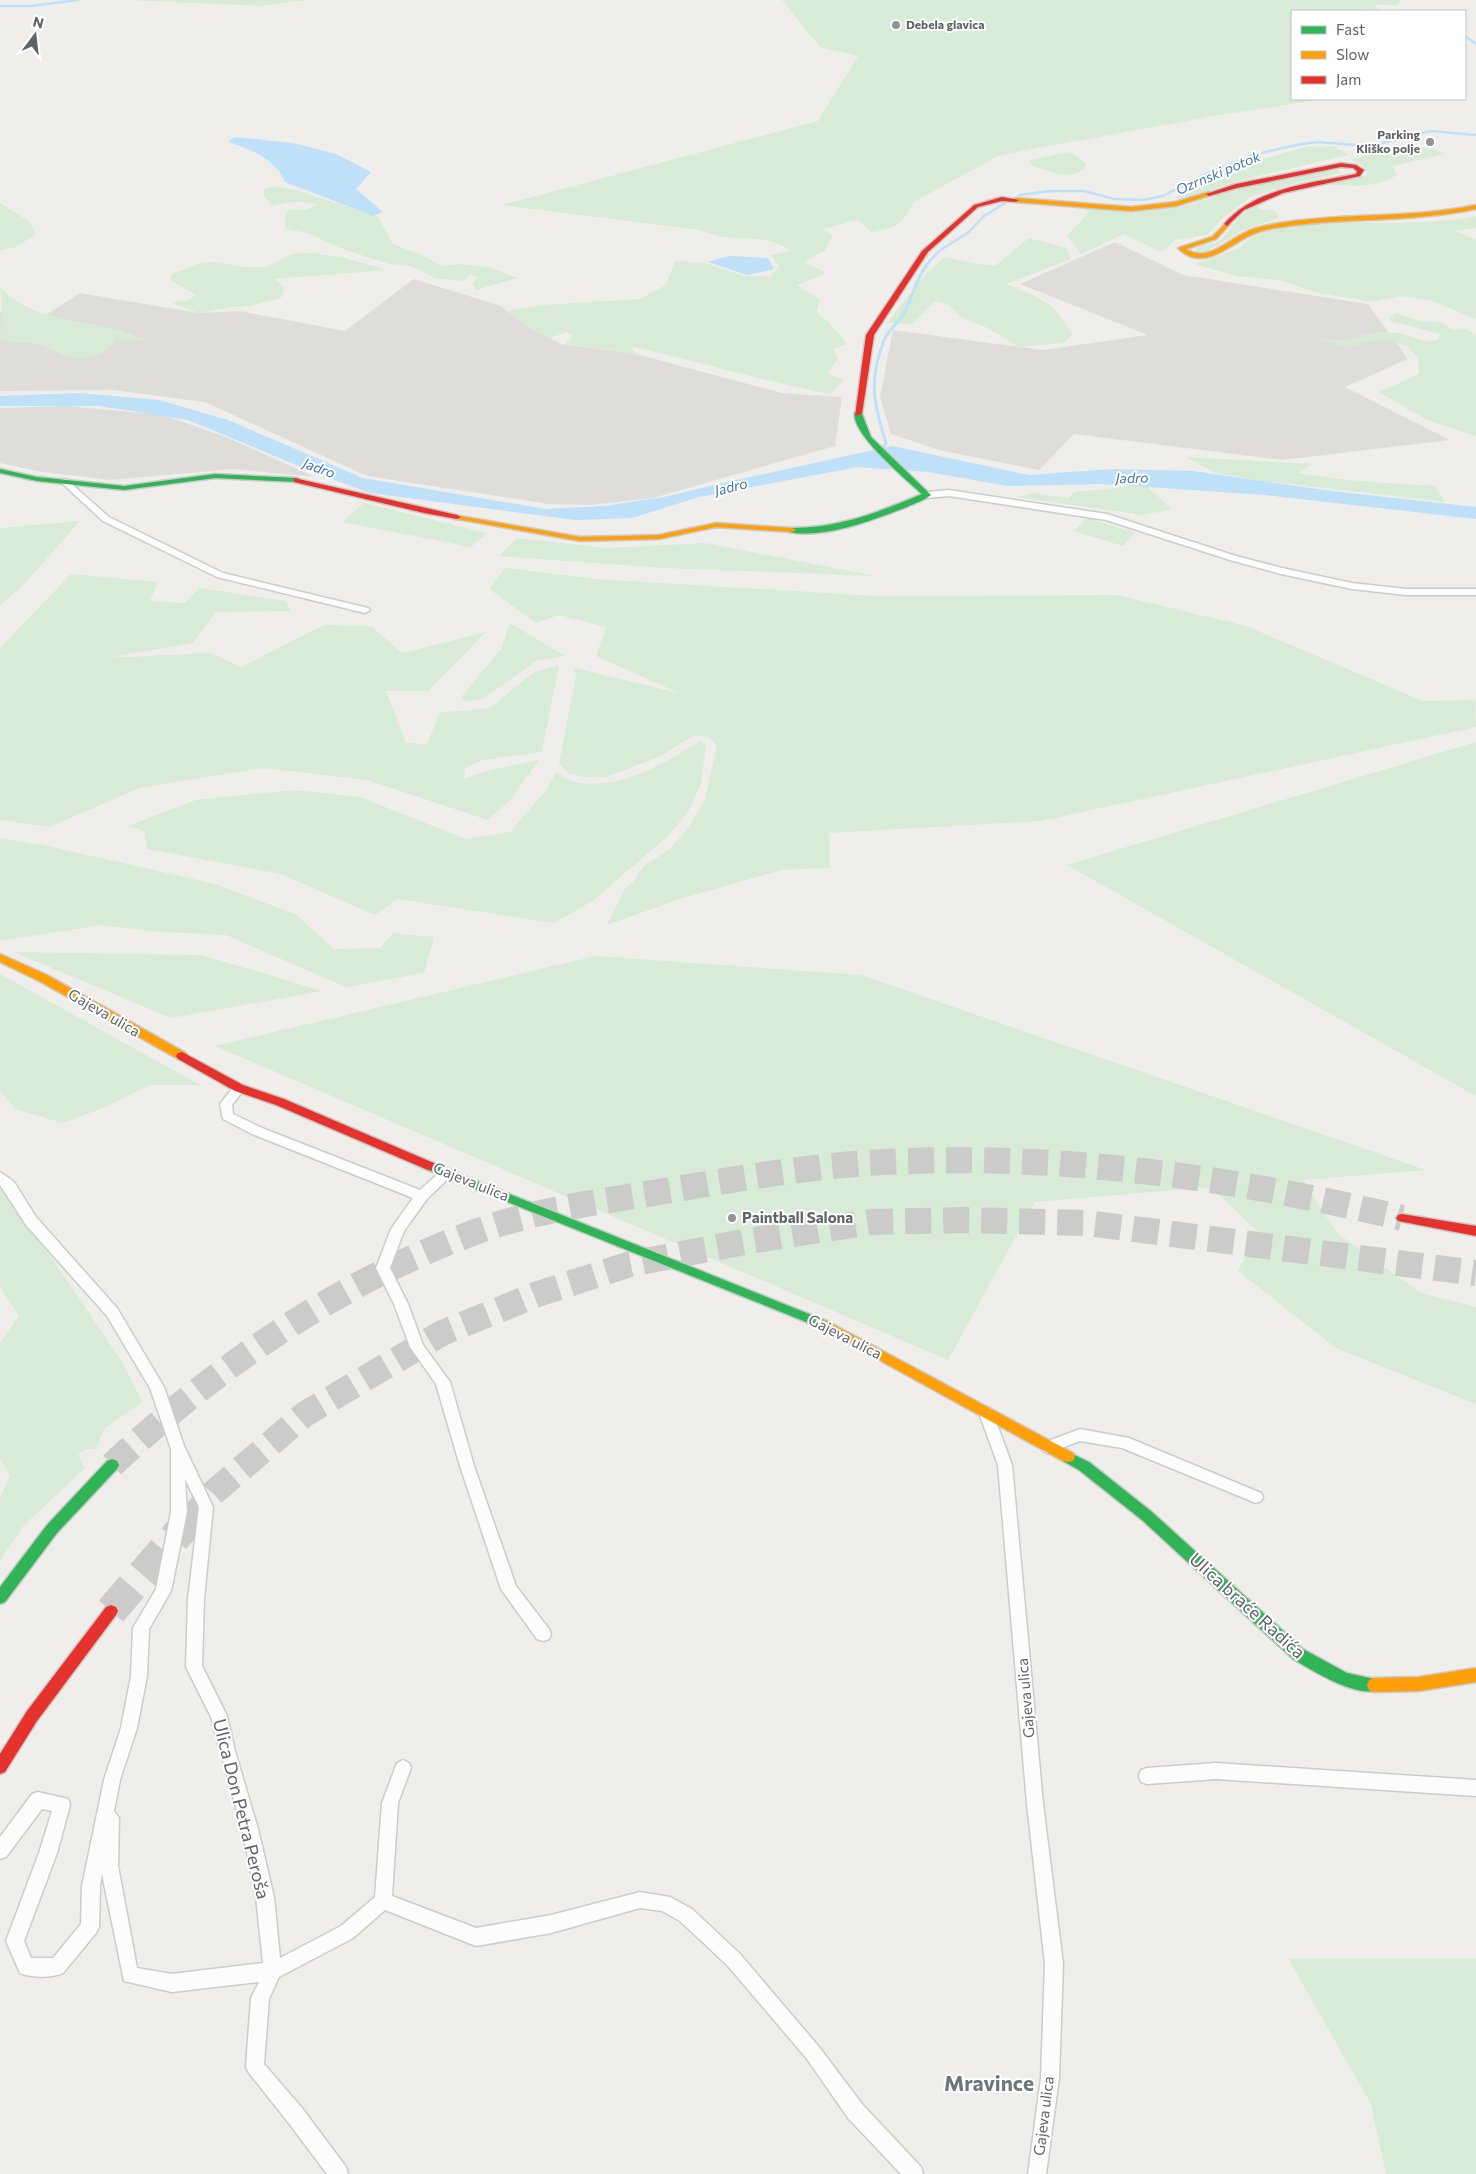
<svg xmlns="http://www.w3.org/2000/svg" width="1476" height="2174" font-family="Commissioner,sans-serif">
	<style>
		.industrial { fill: #dfddda }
		.green { fill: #d8ebd6 }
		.water { fill: #bfe0f9 }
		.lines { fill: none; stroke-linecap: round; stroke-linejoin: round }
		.stream-far1 { stroke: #bfe0f9; stroke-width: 2.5 }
		.stream { stroke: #bfe0f9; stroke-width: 3 }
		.highway-tunnel-far1 { stroke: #cbcbca; stroke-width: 26; stroke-dasharray: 26 12; stroke-linecap: butt }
		.highway-tunnel { stroke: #cbcbca; stroke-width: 32; stroke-dasharray: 32 16; stroke-linecap: butt }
		.street-casing { stroke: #cbcccc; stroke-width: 3 }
		.fast-casing { stroke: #cacacb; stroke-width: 3 }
		.slow-casing { stroke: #cacacb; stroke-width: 3 }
		.jam-casing { stroke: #cacacb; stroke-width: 3 }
		.street { fill: #fdfcfc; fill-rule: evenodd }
		.fast { fill: #30b455; fill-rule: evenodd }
		.slow { fill: #ff9f0a; fill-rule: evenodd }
		.jam { fill: #e5322d; fill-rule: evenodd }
		.poi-dot { fill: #919496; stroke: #fff; stroke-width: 2 }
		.labels { text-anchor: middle; stroke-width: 4; stroke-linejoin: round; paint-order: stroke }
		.far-poi-label { font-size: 12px; font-weight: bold; fill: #5f6368; stroke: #fff; text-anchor: start }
		.far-water-label { font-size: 14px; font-style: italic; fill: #4174aa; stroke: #fff }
		.street-label { font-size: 15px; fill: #5f6368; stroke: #fff }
		.poi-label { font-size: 15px; font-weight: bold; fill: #5f6368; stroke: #fff; text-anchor: start }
		.near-street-label { font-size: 18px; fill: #5f6368; stroke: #fff }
		.near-quarter-label { font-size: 21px; font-weight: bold; fill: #70757a; stroke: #fff }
	</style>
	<rect width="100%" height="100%" fill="#efeeea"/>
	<!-- industrial -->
	<g class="industrial">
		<polygon points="1115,242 1183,275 1368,304 1408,359 1345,387 1450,440 1282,460 1074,434 1039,470 939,450 891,434 880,397 893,330 1043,350 1148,335 1020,284"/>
		<polygon points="414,279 501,306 525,325 561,344 636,354 782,393 842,397 835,446 653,498 590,505 549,504 367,476 205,402 112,390 0,391 0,312 44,316 80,293 199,313 239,311 345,331"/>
		<polygon points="67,406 163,415 226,437 315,477 234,469 110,480 37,471 0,463 0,408"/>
	</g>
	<!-- green -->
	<g class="green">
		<polygon points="128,0 308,0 259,6"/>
		<path d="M782 0H1402L1397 5H1375L1380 11H1292V99H1324L1214 116 1000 155 914 202C900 226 897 228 871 232L858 220 823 229 833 236 825 250 805 262 826 273 797 285 820 300 816 312 829 322 847 344 833 349 838 359 827 373 844 380 830 394C763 381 697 361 630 346L636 354 565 344 573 336 567 332 550 338 525 325 508 311 542 305 640 299 666 285 675 261 705 263 744 276H771L779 266 771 255 791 251C768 235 747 240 722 237 714 235 707 232 699 230L502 205 818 121 858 56 820 47Z"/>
		<polygon points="1334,146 1348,155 1241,180 1178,200 1178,194 1226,170 1305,147"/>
		<path d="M1401 146C1416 147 1432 146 1445 154L1392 166 1397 175C1377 188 1350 187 1328 184L1367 175C1365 165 1361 163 1351 160L1353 159Z"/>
		<path d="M1070 152 1086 163V167C1071 183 1047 170 1031 165L1030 160Z"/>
		<polygon points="1336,168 1341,173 1296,183 1250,197 1225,216 1207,235 1175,240 1161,252 1124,234 1081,254 1067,236 1088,213 1084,208 1131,212 1182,207 1240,188"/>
		<path d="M273 186 299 191 378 217 393 244 422 255 441 266 460 264 488 267 517 278 476 290 472 284 478 277 470 275 463 281 435 278 411 266 389 264 340 248 308 233 286 229 285 218 288 210C299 210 309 211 317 204 301 200 288 202 273 206L264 197 263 190Z"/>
		<polygon points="0,203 30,222 36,234 16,247 0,251"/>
		<polygon points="1256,206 1260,209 1275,211 1279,218 1245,229 1207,251 1200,253 1195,250 1199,246 1216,243 1222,239 1240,216"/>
		<path d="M1476 216V228L1455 231 1476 240V319L1432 301 1401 296 1372 302 1319 293 1278 280 1236 276 1195 264 1240 248C1258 217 1358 224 1391 223 1420 222 1448 222 1476 216Z"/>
		<polygon points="1029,238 1066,248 1071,259 1006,284 1033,295 1053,307 1073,334 1063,343 1019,347 988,328 962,318 948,304 935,301 912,324 887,323 925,275 945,257 972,263 995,266"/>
		<polygon points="310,253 341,257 388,270 274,279 284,287 281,298 250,306 233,307 199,313 172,303 188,300 196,295 170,280 172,274 199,263 214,262 245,267 266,267 292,254"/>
		<path d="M0 287C32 321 78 319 119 330 128 333 137 337 145 340L116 339C110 349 106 351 95 355 70 364 58 349 35 344 23 341 12 344 0 339L2 308Z"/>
		<polygon points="1396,313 1420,321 1440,322 1452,330 1464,328 1476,335 1476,436 1427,420 1379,392 1419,374 1418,358 1407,346 1381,339 1348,347 1320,340 1345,340 1376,332 1400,333 1428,342 1438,340 1440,334 1391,321 1389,318"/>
		<polygon points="1187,457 1312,464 1299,473 1346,480 1435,486 1445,502 1263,481 1215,473"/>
		<polygon points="1145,485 1172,509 1143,515 1016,497 1032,493 1069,498 1074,492"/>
		<polygon points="364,503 487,533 471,547 342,522"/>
		<polygon points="1087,518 1135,533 1123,546 1074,531"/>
		<polygon points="80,521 25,583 0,605 0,528"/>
		<polygon points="517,538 605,548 705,543 876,576 665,568 499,556"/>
		<polygon points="505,568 595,579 876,596 1117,595 1246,626 1423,701 1475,700 1476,727 1041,821 829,833 830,868 781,870 680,899 607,925 624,890 633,882 643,867 671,848 691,824 705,800 717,746 708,737 694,735 661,756 606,777 585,777 568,773 559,764 576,675 574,668 679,693 596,656 606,627 559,615 536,623 489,589"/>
		<polygon points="71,574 158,582 150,601 185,603 199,588 286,601 291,611 216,612 193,643 107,658 211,653 241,667 324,625 371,626 402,653 486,632 428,691 386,691 406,743 427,744 440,712 465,711 490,708 534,672 559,665 542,752 483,760 465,768 464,779 486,771 539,760 511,799 488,820 367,780 264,768 139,788 50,827 0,820 0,648"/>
		<polygon points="510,623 565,656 536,661 483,699 465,702 461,697 501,649"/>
		<path d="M700 741 706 746 701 783 689 810 670 834 594 900 554 923 398 899 375 915 281 874 147 849 144 831 128 826 196 800 293 790 360 797 466 839 510 832 547 789 556 772C561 775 567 780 572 781 618 793 662 764 700 741Z"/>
		<polygon points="1476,742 1476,1096 1067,865"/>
		<polygon points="0,838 52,847 215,884 295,914 334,949 380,948 393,933 434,937 424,973 346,987 226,935 161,932 101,925 0,941"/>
		<polygon points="14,952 202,955 322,991 171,1018"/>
		<polygon points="596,956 861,975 1426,1170 1303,1180 1337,1233 1421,1293 1476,1307 1476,1404 1336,1348 1238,1271 1258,1232 1211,1187 1035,1202 948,1360 215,1046"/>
		<polygon points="0,974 200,1085 150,1085 103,1108 62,1123 16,1109 0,1091"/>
		<polygon points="0,1185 5,1189 124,1365 142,1402 104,1429 96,1449 86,1449 78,1455 85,1468 24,1525 0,1560 0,1498 10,1475 0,1459 0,1343 19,1316 0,1287"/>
		<polygon points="1288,1958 1476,1958 1476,2174 1386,2174 1371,2104"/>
	</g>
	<!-- water -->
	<g class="water">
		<path d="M234 137 293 143 336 154 371 172 356 189 383 212 373 216 285 182C276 159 250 149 228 142Z"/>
		<polygon points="728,256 768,258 774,269 747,275 708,262"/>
		<polygon points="78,393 159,400 228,420 363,478 546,509 605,506 669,496 718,484 892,446 1029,475 1112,469 1193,471 1331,491 1476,507 1476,519 1265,495 1103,484 1008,486 928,472 858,467 699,497 632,518 575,520 370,493 313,472 188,420 99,406 0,406 0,396"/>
	</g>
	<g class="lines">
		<!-- stream-far1 -->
		<g class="stream-far1">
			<polyline points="0,6 31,6 78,0"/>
			<polyline points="1465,36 1476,44"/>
			<polyline points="1019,195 1051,191 1084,191 1114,199 1143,200 1163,196 1210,172 1253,155 1296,145 1317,142 1370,146 1431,131 1476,135"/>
			<polyline points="929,262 939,251 969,232 984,216 1005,203"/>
		</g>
		<!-- stream -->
		<path class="stream" d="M881 452 886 443C873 402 868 379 885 338 890 328 899 322 904 313 913 296 917 275 930 261"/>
		<!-- highway-tunnel-far1 -->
		<g class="highway-tunnel-far1">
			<path d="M112 1465C220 1364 336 1284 475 1232 538 1209 605 1201 671 1190 741 1178 811 1166 883 1162 1058 1153 1232 1177 1402 1218"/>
			<polyline points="188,1522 213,1493 305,1414 442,1333 538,1294 630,1264 749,1241 871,1222 962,1220 1087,1223 1476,1273"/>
		</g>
		<!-- highway-tunnel -->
		<polyline class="highway-tunnel" points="111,1611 189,1521"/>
		<defs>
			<g id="street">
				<polygon points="66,479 109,517 223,573 368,608 370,610 365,613 217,577 103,521 63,484 63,480"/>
				<polygon points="949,490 1107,514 1236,556 1282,568 1352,583 1406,589 1476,589 1476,595 1406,595 1352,589 1281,574 1230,560 1106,520 949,496 927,498 923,495 927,492"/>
				<polygon points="239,1084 245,1088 232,1105 233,1114 262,1128 420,1190 442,1170 452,1170 454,1173 427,1199 404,1231 390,1268 408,1304 423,1345 450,1382 474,1466 516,1586 549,1629 551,1634 549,1639 543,1641 537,1639 501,1589 460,1466 436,1384 410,1347 394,1304 376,1268 391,1229 413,1198 252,1134 223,1119 220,1104 235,1085"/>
				<path d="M0 1172 14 1182 36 1217 117 1308 164 1387 184 1446 213 1507 204 1599 202 1666 227 1716 235 1751 258 1829 274 1897 280 1958 341 1926 375 1897 382 1803 397 1763 403 1760 409 1763 411 1768 398 1803 392 1896 476 1928 551 1915 640 1892 670 1897 692 1909 740 1954 819 2047 862 2104 921 2167 923 2174H901L848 2118 807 2059 728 1966 680 1921 662 1911 640 1908 551 1933 476 1946 385 1910 353 1938 279 1977 269 1999 264 2064 302 2108 346 2167 348 2174H327L288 2122 249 2073 246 2067 251 1998 259 1982 172 1992 124 1981 102 1874 100 1886 99 1927 96 1933 63 1973C52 1978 31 1978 20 1973L6 1941 39 1853 52 1811 42 1809 6 1857 0 1859V1837L32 1794 38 1792 68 1799 70 1805 57 1853 24 1941 31 1958H53L81 1924 82 1886 104 1780 121 1728 131 1676 133 1628 156 1589 171 1512V1449L150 1388 107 1316 26 1225 0 1185ZM185 1479 199 1507 188 1599 186 1667 211 1717 242 1829 256 1897 263 1963 172 1974 137 1968 118 1866 119 1818 114 1811 120 1780 137 1728 147 1676 149 1629 171 1591 187 1512Z"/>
				<polygon points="986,1407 991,1409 993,1413 1012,1465 1043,1804 1063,1964 1059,2078 1046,2174 1028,2174 1041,2078 1045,1964 1027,1804 998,1465 979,1413 981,1409"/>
				<polygon points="1080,1429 1129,1438 1261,1493 1263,1497 1261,1501 1256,1503 1122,1448 1080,1441 1048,1453 1043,1451 1041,1447 1043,1443"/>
				<polygon points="1216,1763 1476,1780 1476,1796 1216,1779 1147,1784 1141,1782 1139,1776 1141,1770 1147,1768"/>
			</g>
			<g id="fast">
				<path d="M855 412 862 414 871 437 931 495C925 500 915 503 907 507 873 520 825 539 789 532L788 530 792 528C839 528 879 512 922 494 907 480 849 432 855 412Z"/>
				<polygon points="0,469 37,477 124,486 215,474 297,478 301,480 297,482 215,478 124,490 37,481 0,473"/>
				<polygon points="432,1163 829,1322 831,1325 829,1328 825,1330 821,1328 428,1170 426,1167 428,1164"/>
				<path d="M1068 1452 1089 1462 1152 1512 1303 1649 1347 1673 1379 1680 1381 1685 1379 1690C1356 1698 1313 1671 1293 1659L1142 1520 1079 1470 1063 1461 1061 1457 1063 1453Z"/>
				<polygon points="112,1459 117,1461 119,1465 117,1469 57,1533 5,1602 0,1604 0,1587 47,1525 107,1461"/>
			</g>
			<g id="slow">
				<polygon points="1209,192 1212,194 1211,195 1176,206 1131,211 1016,202 1013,200 1016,198 1131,207 1175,202"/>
				<path d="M1476 205V209C1409 223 1342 217 1275 228 1266 229 1257 232 1249 236 1227 247 1201 272 1178 248L1212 237 1227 222 1230 224 1216 239 1186 249C1206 263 1227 241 1244 233 1253 228 1264 226 1274 224 1341 212 1409 219 1476 205Z"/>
				<polygon points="454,515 580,537 659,535 716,523 792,528 796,530 792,532 716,527 659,539 580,541 457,519 454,519"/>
				<polygon points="0,954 47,975 186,1053 188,1056 186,1059 178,1059 39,981 0,962"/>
				<polygon points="825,1320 1073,1453 1075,1457 1073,1461 1068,1462 1063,1461 821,1328 819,1325 821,1322"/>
				<polygon points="1476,1668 1476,1682 1419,1691 1374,1692 1369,1690 1367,1685 1369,1680 1374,1678 1419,1677"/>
			</g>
			<g id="jam">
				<path d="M1341 163 1356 165 1364 170 1360 176 1283 193 1244 210 1227 226 1224 224C1255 188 1311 183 1356 174L1357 171 1353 168 1341 167 1237 188 1209 196 1206 194 1236 184Z"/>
				<polygon points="1002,197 1019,200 1016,202 1002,201 978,207 928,252 874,335 862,414 855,416 866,335 922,251 974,205"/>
				<polygon points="294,478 457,515 461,517 457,519 424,513 294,482"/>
				<polygon points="182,1052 243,1085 284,1099 436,1164 438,1167 436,1170 428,1170 276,1105 235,1091 178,1059 176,1056 178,1053"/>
				<polygon points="1402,1214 1476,1226 1476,1236 1398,1221 1396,1218 1398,1215"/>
				<polygon points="111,1605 116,1607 118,1611 116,1615 37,1721 5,1772 0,1774 0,1754 27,1711 106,1607"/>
			</g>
		</defs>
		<!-- street casing -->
		<use href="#street" class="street-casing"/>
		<!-- fast casing -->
		<use href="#fast" class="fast-casing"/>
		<!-- slow casing -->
		<use href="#slow" class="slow-casing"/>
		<!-- jam casing -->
		<use href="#jam" class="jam-casing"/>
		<!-- street -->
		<use href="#street" class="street"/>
		<!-- fast -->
		<use href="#fast" class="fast"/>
		<!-- slow -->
		<use href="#slow" class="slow"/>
		<!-- jam -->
		<use href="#jam" class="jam"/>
	</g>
	<!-- markers -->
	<g class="poi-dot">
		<circle cx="896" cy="25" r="5"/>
		<circle cx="1430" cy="142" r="5"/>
		<circle cx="732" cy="1218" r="5"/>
	</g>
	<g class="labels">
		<!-- far-poi labels -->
		<g class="far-poi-label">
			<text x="906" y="29">Debela glavica</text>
			<text x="1420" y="139" text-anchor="end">Parking<tspan x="1420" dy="14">Kliško polje</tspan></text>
		</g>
		<!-- far-water labels -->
		<g class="far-water-label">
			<text transform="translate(1218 173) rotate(-23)" y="5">Ozrnski potok</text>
			<text transform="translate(319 468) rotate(20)" y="5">Jadro</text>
			<text transform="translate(1132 478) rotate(-1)" y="5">Jadro</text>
			<text transform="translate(731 487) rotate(-14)" y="5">Jadro</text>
		</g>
		<!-- street labels -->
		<g class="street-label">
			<text transform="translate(104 1013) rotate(30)" y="5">Gajeva ulica</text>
			<text transform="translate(471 1182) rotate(22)" y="5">Gajeva ulica</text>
			<text transform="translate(845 1337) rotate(27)" y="5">Gajeva ulica</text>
			<text transform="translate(1026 1698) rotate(-95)" y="5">Gajeva ulica</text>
			<text transform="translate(1044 2116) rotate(-83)" y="5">Gajeva ulica</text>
		</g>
		<!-- poi labels -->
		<g class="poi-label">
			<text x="742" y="1223">Paintball Salona</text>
		</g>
		<!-- near-street labels -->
		<g class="near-street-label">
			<text transform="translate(1247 1606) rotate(42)" y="6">Ulica braće Radića</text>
			<text transform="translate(241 1809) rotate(76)" y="6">Ulica Don Petra Peroša</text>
		</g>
		<!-- near-quarter labels -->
		<g class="near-quarter-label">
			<text x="989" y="2091">Mravince</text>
		</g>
	</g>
	<!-- legend -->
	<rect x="1291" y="10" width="175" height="90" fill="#ffffff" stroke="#bfc1c3"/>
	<rect x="1301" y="26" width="25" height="8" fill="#30b455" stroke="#bfc1c3"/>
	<text x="1336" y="35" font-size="15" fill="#5f6368">Fast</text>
	<rect x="1301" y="51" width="25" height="8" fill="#ff9f0a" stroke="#bfc1c3"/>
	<text x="1336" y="60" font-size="15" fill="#5f6368">Slow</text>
	<rect x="1301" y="76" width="25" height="8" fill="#e5322d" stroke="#bfc1c3"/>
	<text x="1336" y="85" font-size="15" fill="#5f6368">Jam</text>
	<!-- north arrow -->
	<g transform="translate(35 35) rotate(15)" stroke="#ffffff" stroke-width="4" paint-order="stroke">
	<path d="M0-4L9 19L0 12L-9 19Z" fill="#5f6368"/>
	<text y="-8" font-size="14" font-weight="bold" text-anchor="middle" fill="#5f6368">N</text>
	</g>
</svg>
